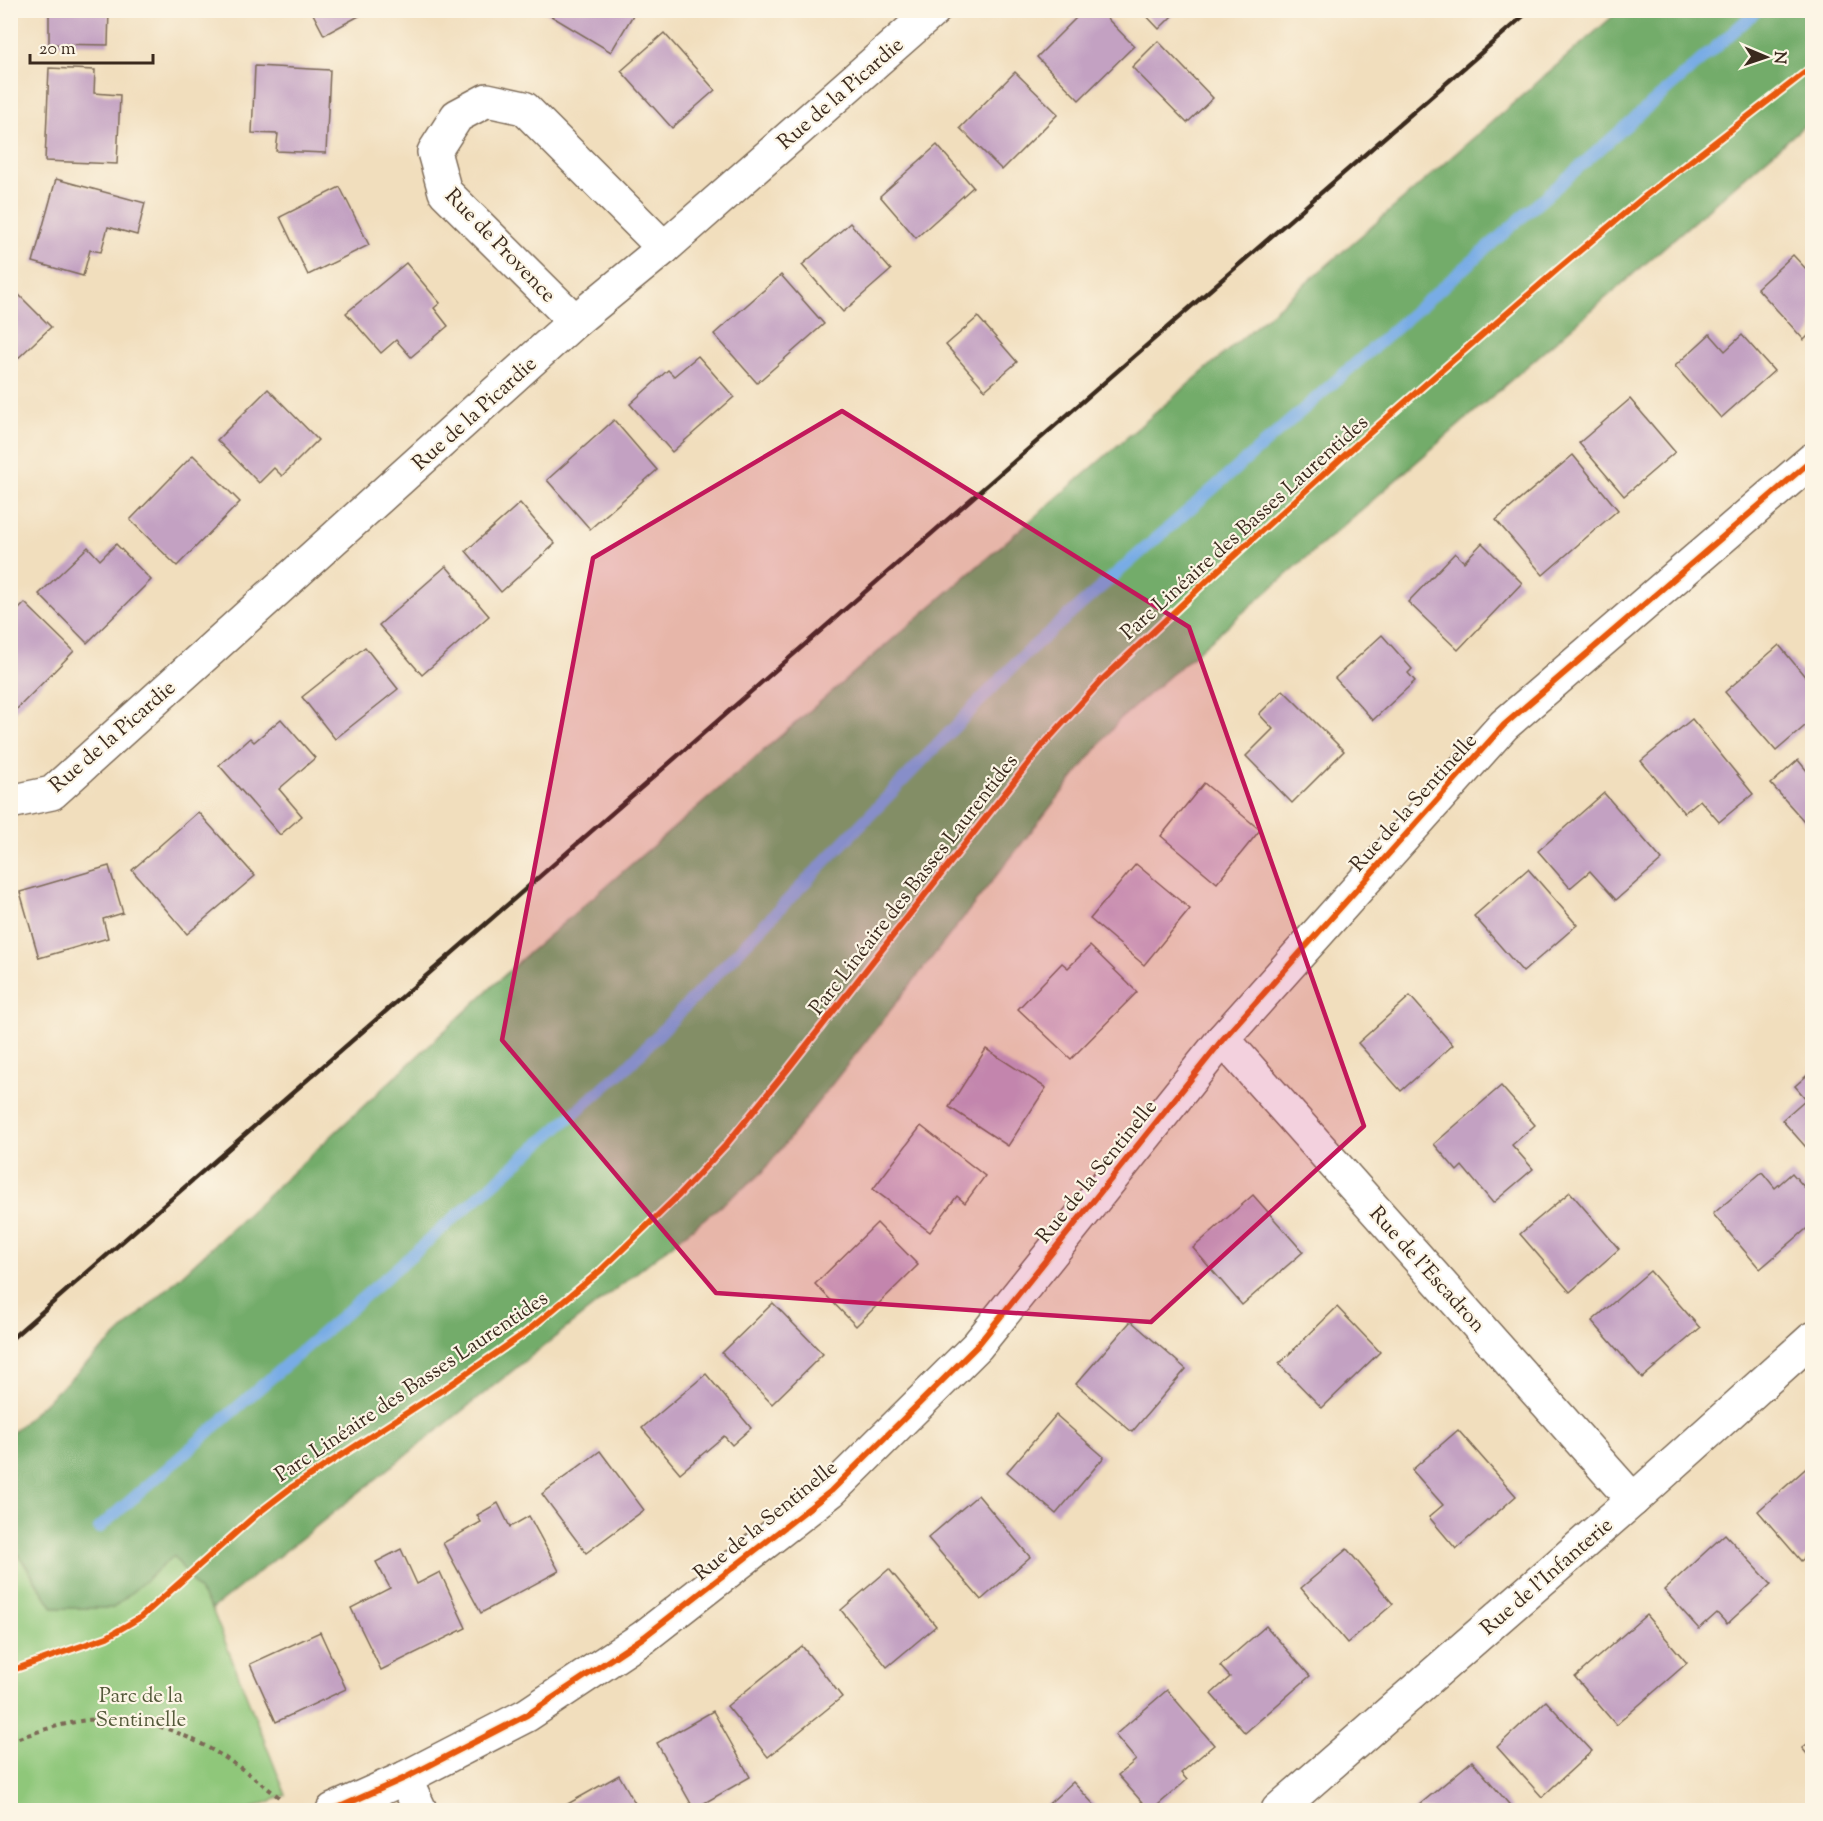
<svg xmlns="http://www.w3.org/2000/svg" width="1823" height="1821" font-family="'Sorts Mill Goudy',serif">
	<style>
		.green { fill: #8fc77a; stroke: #65784c; stroke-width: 1.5 }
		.forest { fill: #73ac6a; stroke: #576b44; stroke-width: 1.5 }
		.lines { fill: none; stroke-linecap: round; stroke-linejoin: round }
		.stream { stroke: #78ace5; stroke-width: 12 }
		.building { fill: #c3a1c2 }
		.minor-casing { stroke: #7b6956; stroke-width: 36 }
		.path { stroke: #7b6956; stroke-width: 4; stroke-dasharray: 4.5 4.5; stroke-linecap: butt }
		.minor { stroke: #fff; stroke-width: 33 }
		.rail { stroke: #3b2a1e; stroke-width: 4.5 }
		.cycleway-casing { stroke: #fcf5e5; stroke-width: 10 }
		.cycleway { stroke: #e8590c; stroke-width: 6 }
		.marked { fill: #c2185b; fill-opacity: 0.2; stroke: #c2185b; stroke-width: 4.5; stroke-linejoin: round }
		.labels { text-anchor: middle; stroke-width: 4.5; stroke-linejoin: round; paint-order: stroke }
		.street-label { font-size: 21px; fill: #3b2a1e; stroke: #fcf5e5 }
		.park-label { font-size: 21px; fill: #54593a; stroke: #fcf5e5 }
	</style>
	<rect width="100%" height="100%" fill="#fcf5e5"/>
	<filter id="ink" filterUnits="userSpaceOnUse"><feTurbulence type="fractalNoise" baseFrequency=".0167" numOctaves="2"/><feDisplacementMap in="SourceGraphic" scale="12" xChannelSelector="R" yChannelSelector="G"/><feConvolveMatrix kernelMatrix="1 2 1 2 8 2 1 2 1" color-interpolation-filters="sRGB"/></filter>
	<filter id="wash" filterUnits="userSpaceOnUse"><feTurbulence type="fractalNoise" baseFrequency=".008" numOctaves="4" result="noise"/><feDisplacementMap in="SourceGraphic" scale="24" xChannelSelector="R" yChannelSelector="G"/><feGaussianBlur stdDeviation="1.35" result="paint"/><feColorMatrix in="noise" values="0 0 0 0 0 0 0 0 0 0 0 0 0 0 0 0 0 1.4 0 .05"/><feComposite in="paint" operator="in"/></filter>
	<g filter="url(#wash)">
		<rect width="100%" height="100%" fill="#f1debd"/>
		<!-- green -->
		<polygon class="green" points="10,1542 53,1608 113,1608 174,1555 212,1609 286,1795 247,1810 11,1810"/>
		<!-- forest -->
		<polygon class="forest" points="1619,11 1812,11 1812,119 1119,720 762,1173 212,1609 174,1556 113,1608 53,1608 11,1542 11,1434 525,956 1384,216"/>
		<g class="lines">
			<!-- stream -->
			<polyline class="stream" points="99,1528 626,1068 1026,653 1758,10"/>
		</g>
		<g id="blocks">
			<!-- building -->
			<g class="building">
				<polygon points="49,10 109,10 108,45 49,44"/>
				<polygon points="311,10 370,10 324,35"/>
				<polygon points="541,10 636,10 611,52"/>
				<polygon points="1084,10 1099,10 1134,46 1079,100 1037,57"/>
				<polygon points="1141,10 1178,10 1159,29"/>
				<polygon points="664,33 715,90 672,128 621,71"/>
				<polygon points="1158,41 1213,98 1187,123 1132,67"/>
				<polygon points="255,66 330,70 326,153 276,151 278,134 252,133"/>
				<polygon points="49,68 95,70 94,93 120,95 117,164 45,161"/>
				<polygon points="1015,72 1058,114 1002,170 960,128"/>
				<polygon points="937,145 973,187 916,238 880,196"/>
				<polygon points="56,179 145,203 137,235 108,227 101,252 90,250 83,276 33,262"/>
				<polygon points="340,187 369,245 308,275 280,217"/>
				<polygon points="850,223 891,270 843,312 802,265"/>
				<polygon points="1793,255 1807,270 1812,265 1812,332 1804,340 1757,288"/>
				<polygon points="406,263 440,303 434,308 448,326 411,357 396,340 381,353 346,313"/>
				<polygon points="781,275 824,324 757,383 714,334"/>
				<polygon points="10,286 51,327 14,362 10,358"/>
				<polygon points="978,317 1017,362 985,390 946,345"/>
				<polygon points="1710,334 1725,351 1742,335 1774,371 1721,418 1675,366"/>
				<polygon points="698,356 734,397 672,452 630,404 668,370 674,376"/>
				<polygon points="268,389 318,440 282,476 274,468 259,483 217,440"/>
				<polygon points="1630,399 1675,452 1624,496 1579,443"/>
				<polygon points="614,420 657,470 590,529 547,480"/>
				<polygon points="193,455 240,502 177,566 130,520"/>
				<polygon points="1573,455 1618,510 1543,575 1496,520"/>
				<polygon points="520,503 555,544 501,592 466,551"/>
				<polygon points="1482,543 1522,583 1458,650 1408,602 1455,553 1464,562"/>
				<polygon points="116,544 151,580 87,643 39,594 88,547 100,560"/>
				<polygon points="446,566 489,616 422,675 379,625"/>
				<polygon points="25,603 74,651 10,716 10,618"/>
				<polygon points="1382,635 1412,669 1408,673 1415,681 1373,720 1335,678"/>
				<polygon points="1779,645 1812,685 1812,720 1776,751 1725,692"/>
				<polygon points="365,647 398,689 335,739 302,697"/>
				<polygon points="1283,690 1344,751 1292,803 1246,756 1273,729 1259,714"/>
				<polygon points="281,719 315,758 279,789 302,816 280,835 219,765 250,738 254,742"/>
				<polygon points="1692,719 1753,794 1719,822 1700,800 1684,813 1641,761"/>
				<polygon points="1798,760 1812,777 1812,830 1771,784"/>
				<polygon points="1204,783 1260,830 1217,883 1161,836"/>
				<polygon points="1604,793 1662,860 1616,900 1590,871 1570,888 1538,851"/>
				<polygon points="198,812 255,876 187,934 132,870"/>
				<polygon points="1136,864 1190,909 1144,965 1090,919"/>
				<polygon points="109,866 123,913 103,919 108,938 39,958 20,892"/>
				<polygon points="1528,869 1577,925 1523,972 1474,916"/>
				<polygon points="1090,946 1137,992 1071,1059 1018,1009 1062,963 1068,968"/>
				<polygon points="1410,996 1453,1045 1401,1091 1358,1043"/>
				<polygon points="986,1049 1046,1088 1008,1146 949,1107"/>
				<polygon points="1812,1071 1812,1154 1782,1120 1806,1099 1795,1086"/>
				<polygon points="1501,1086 1535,1125 1512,1145 1533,1169 1493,1203 1462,1166 1457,1171 1434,1144"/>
				<polygon points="921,1126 985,1176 965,1203 957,1196 930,1232 873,1189"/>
				<polygon points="1762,1172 1775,1188 1792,1173 1812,1196 1812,1224 1760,1269 1713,1214"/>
				<polygon points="1570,1192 1619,1249 1570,1292 1520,1234"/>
				<polygon points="1253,1195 1303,1252 1242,1305 1193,1248"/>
				<polygon points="877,1223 918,1265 856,1326 815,1284"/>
				<polygon points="1650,1271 1700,1328 1642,1378 1592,1321"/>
				<polygon points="773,1303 823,1354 772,1404 722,1353"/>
				<polygon points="1337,1307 1380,1352 1322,1408 1279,1364"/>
				<polygon points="1131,1321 1186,1369 1132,1432 1076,1384"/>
				<polygon points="706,1374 751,1428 732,1445 724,1436 680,1473 642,1428"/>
				<polygon points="1056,1415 1104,1457 1056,1514 1007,1472"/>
				<polygon points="1458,1430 1516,1496 1456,1549 1429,1517 1443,1505 1412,1470"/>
				<polygon points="600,1451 644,1510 586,1553 542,1494"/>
				<polygon points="1812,1463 1812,1551 1801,1561 1758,1511"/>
				<polygon points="978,1495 1030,1557 981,1600 928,1538"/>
				<polygon points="498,1503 510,1527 529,1516 559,1571 481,1613 443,1543 481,1522 477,1515"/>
				<polygon points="1725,1534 1771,1584 1727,1624 1717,1613 1699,1629 1664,1590"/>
				<polygon points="401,1549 417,1584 440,1572 466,1628 381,1670 351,1608 390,1588 376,1562"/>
				<polygon points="1347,1549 1393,1604 1347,1643 1301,1588"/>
				<polygon points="889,1569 936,1626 887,1667 841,1610"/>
				<polygon points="1646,1615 1687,1663 1616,1725 1575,1677"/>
				<polygon points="1266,1626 1310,1676 1245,1733 1211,1694 1230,1677 1220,1666"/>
				<polygon points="320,1632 346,1689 276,1722 250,1664"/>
				<polygon points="802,1646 842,1697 768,1757 727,1706"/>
				<polygon points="1167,1690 1214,1745 1181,1773 1187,1780 1152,1810 1149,1810 1118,1775 1136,1760 1115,1735"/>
				<polygon points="1546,1701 1592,1751 1542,1797 1497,1747"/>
				<polygon points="713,1711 750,1777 694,1809 657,1743"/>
				<polygon points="1812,1740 1812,1760 1802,1748"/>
				<polygon points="1472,1761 1514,1810 1413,1810"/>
				<polygon points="619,1775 639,1810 557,1810"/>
				<polygon points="1073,1782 1099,1810 1042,1810"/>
			</g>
		</g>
	</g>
	<g filter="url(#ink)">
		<use href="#blocks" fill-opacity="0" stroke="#7b6956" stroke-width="1.5"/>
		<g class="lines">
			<defs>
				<g id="minor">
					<polyline points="575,321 445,192 434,152 457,116 487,100 524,108 664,248"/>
					<polyline points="10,802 52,793 575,321 664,248 934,10"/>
					<polyline points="1223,1039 1633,1500"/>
					<polyline points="405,1778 420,1810"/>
					<polyline points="333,1810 405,1778 527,1715 644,1637 831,1491 977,1346 1223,1039 1504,725 1812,460"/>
					<polyline points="1278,1810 1633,1500 1812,1339"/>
				</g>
			</defs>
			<!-- minor casing -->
			<use href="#minor" class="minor-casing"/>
			<!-- path -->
			<path class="path" d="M10 1741C33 1733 57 1725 81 1721 158 1708 223 1752 280 1798"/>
			<!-- minor -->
			<use href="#minor" class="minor"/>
			<!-- rail -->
			<polyline class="rail" points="10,1340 1530,10"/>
			<defs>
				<g id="cycleway">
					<polyline points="10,1671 107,1637 141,1617 257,1514 292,1487 450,1385 525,1333 600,1271 679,1195 725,1146 788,1069 1042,746 1102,680 1213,575 1357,444 1558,269 1644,197 1812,67"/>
					<polyline points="333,1810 405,1778 527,1715 644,1637 831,1491 977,1346 1223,1039 1504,725 1812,460"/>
				</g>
			</defs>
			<!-- cycleway casing -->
			<use href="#cycleway" class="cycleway-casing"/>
			<!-- cycleway -->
			<use href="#cycleway" class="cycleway"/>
		</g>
	</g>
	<!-- marked area -->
	<path class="marked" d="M842 411 1189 627 1364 1126 1151 1322 716 1293 502 1040 593 558Z"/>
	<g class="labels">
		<!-- street labels -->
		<g class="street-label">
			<text transform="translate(840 93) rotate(-41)" y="7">Rue de la Picardie</text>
			<text transform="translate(501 245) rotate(46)" y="7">Rue de Provence</text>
			<text transform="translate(474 413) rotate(-42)" y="7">Rue de la Picardie</text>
			<text transform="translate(1244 527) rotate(-42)" y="7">Parc Linéaire des Basses Laurentides</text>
			<text transform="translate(112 736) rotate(-41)" y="7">Rue de la Picardie</text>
			<text transform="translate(1413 802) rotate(-48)" y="7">Rue de la Sentinelle</text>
			<text transform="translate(913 884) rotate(-52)" y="7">Parc Linéaire des Basses Laurentides</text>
			<text transform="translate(1096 1171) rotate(-51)" y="7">Rue de la Sentinelle</text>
			<text transform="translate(1428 1269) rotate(48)" y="7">Rue de l'Escadron</text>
			<text transform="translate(411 1386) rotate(-34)" y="7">Parc Linéaire des Basses Laurentides</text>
			<text transform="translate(765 1520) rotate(-39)" y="7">Rue de la Sentinelle</text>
			<text transform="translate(1546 1576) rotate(-41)" y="7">Rue de l'Infanterie</text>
		</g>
		<!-- park labels -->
		<g class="park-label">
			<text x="141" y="1702">Parc de la<tspan x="141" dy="24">Sentinelle</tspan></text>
		</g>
	</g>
	<!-- margin -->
	<rect width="1823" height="1821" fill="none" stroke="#fcf5e5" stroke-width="36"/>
	<!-- north arrow -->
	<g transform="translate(1766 57) rotate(92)" stroke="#fcf5e5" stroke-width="4.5" paint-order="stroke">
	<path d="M0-4.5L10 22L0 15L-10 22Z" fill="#3b2a1e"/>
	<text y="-9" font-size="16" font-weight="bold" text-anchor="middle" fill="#3b2a1e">N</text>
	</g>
	<!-- scale -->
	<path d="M30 54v9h123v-9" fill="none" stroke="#3b2a1e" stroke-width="3"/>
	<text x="39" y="54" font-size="18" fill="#3b2a1e" stroke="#fcf5e5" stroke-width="4.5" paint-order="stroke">20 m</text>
</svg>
